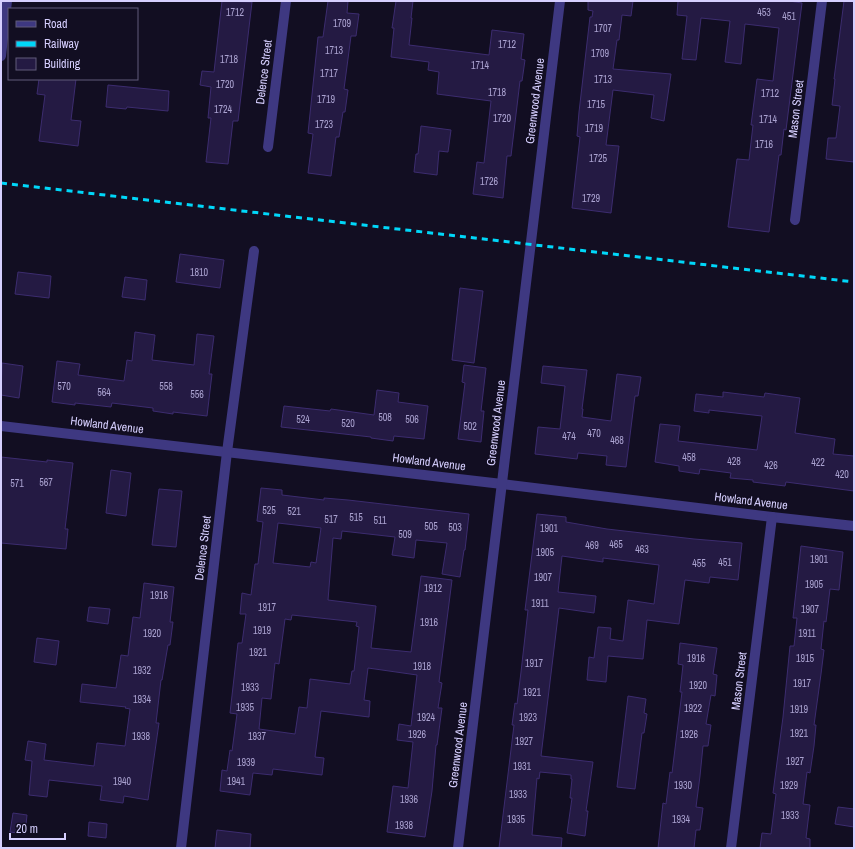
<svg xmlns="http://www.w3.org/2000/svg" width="855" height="849" font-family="'Archivo Narrow',sans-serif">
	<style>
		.building { fill: #241a43; stroke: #3c2c6f; fill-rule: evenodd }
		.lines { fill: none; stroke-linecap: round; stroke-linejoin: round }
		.minor { stroke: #3e3881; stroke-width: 10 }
		.tertiary { stroke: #3e3881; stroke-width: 10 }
		.rail { stroke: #00d7f9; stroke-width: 3; stroke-dasharray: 6 5; stroke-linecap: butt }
		.labels { text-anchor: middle; stroke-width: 3; stroke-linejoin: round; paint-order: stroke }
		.number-label { font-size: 10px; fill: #aaa2d0 }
		.street-label { font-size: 12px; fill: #d6cfff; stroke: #120e22 }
	</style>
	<rect width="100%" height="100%" fill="#120e22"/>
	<!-- building -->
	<g class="building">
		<polygon points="222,1 252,2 238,121 233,121 228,164 206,162 211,118 208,118 211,87 200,85 202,71 214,72"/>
		<polygon points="328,1 348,1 347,13 359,14 356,36 351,36 344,89 348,90 345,112 343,112 339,137 336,137 331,176 308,173 313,134 308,133 318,37 323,37"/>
		<polygon points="396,1 413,1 411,18 412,18 409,45 489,55 492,30 524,34 521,59 525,60 522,81 520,81 511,156 507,156 503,198 473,194 477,162 484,163 491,101 437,94 439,72 428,70 429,62 391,57 394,28 392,28"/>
		<polygon points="588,1 633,1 631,16 622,15 619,40 617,40 613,69 671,74 664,121 651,118 654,95 613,90 606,145 619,146 611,213 572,208 580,137 577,136 579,112 590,17 592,17 593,11 588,10"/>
		<polygon points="678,1 789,1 802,3 786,130 784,129 781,155 779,155 769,232 728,227 737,159 749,160 753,125 751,125 757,79 773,81 779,28 745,24 741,64 725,62 730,21 701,18 696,60 682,59 687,16 677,15"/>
		<polygon points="844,1 854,1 854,162 826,159 828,138 836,138 840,106 832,105 835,79 834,79"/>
		<polygon points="39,79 76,79 71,120 81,121 78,146 39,141 45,95 37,94"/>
		<polygon points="108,85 169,91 168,111 127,107 126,109 106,107"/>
		<polygon points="421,126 451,130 448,152 439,151 437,175 414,172 416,154 418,154"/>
		<polygon points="180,254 224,260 220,288 176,282"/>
		<polygon points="18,272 51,276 49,298 15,294"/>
		<polygon points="125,277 147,280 145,300 122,297"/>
		<polygon points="460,288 483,291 474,363 452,360"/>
		<polygon points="135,332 155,335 152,360 194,365 197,334 214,336 209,374 212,374 207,416 173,412 173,414 153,411 153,408 112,403 111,407 75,403 75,405 52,402 57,361 80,364 78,375 124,381 127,360 132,361"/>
		<polygon points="2,363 23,366 19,398 1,395"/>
		<polygon points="464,365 486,368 481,411 484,411 481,442 458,439 465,383 462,382"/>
		<polygon points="543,366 587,370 582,409 583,409 582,417 611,421 617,374 641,377 638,396 635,396 626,467 606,465 607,456 578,453 577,459 535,454 538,427 560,429 565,386 541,383"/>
		<polygon points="377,390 399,393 398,402 428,406 424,439 394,436 393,441 371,438 371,437 281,427 284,406 330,411 331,409 374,415"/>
		<polygon points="723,392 764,397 765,393 800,398 795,433 835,439 833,454 854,456 854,491 786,482 785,486 753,482 753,480 730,478 731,473 700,469 699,474 679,471 679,466 655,462 660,424 680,426 678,441 757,450 762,416 709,410 709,413 694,411 696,394 723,397"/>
		<polygon points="1,457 47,462 47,460 73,463 65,529 68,529 66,549 1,543"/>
		<polygon points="111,470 131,473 126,516 106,513"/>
		<path d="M261 488 282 490V495L324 500V498L348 500 469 514 465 550H464L460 577 442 574 447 543 416 540 414 558 392 555 395 537 342 531 341 539 333 538 328 600 376 606 371 648 411 652 421 576 452 580 439 682 442 683 438 708H442L437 745H436L432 791 425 837 387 832 393 786 408 788 413 742 397 740 399 724 411 726 417 675 368 668 364 700 370 701 369 717 321 711 315 757 324 758 322 775 273 769 272 775 253 773 250 795 220 791 222 770 227 771 230 750 232 751 237 714 230 713 238 643H242L246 614H240L242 593 251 595 255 564H258L263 522 257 521ZM278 523 321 528 316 563 311 562 310 567 273 563ZM292 615 357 622 356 626 359 627 354 671H352L350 684 310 679 307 708 299 707 295 734 259 729 262 698 271 699 275 663 279 664 285 619 291 620Z"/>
		<polygon points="159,489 182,491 176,547 152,545"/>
		<polygon points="537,514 566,517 566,522 607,529 694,539 742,543 738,580 710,577 709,583 685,580 679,624 647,620 643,659 608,656 606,682 587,680 589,657 594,658 598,627 611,628 610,639 623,641 628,600 654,604 659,565 603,558 603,562 562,556 558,592 596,596 594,613 559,608 541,756 593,762 586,811 588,811 585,836 567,833 572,798 570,798 572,779 571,779 571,775 540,772 539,779 537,778 532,835 562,838 561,848 499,848 514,725 512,725 515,703 517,704 521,672 528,610 525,610"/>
		<polygon points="801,546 843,552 839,590 830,589 826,622 824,621 821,649 824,650 821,674 814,725 816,725 814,746 810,773 807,772 803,804 810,805 806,838 810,839 810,848 760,848 762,833 771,834 776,794 773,793 783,717 790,646 794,646 797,618 793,618"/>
		<polygon points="144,583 174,587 170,622 173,622 170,645 168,645 162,680 161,680 156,723 159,723 148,800 124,796 123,803 100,800 102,786 49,780 47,797 29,795 32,761 25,760 28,741 46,744 44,760 94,766 97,743 125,746 130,709 125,708 126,707 80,702 82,684 116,688 121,655 128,656 133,617 140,618"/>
		<polygon points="89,607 110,609 108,624 87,621"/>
		<polygon points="37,638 59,641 56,665 34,662"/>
		<polygon points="680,643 717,648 713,674 717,675 715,696 711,695 706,724 711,725 708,746 703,746 700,776 696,807 703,808 700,830 696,830 694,848 658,848 663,803 666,804 670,772 672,773 682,692 680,692 683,665 678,664"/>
		<polygon points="628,696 646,699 644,713 647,714 644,733 642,733 635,789 617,787"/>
		<polygon points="838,807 854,809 854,827 835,824"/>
		<polygon points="13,813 27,815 25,834 10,832"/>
		<polygon points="89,822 107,824 106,838 88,836"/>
		<polygon points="217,830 251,834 250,848 215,848"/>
	</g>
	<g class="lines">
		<!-- minor -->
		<g class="minor">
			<polyline points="268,147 286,1"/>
			<polyline points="795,220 822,1"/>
			<polyline points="1,426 502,484 772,517 854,526"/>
			<polyline points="181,848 227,452 254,251"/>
			<polyline points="458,848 560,1"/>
			<polyline points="731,848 772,517"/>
		</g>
		<!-- tertiary -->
		<polyline class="tertiary" points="1,56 7,1"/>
		<!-- rail -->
		<polyline class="rail" points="1,183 854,282"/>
	</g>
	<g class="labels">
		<!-- number labels -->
		<g class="number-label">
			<text x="235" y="16">1712</text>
			<text x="764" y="16">453</text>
			<text x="789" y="20">451</text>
			<text x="342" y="27">1709</text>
			<text x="603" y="32">1707</text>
			<text x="507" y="48">1712</text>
			<text x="334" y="54">1713</text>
			<text x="600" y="57">1709</text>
			<text x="229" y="63">1718</text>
			<text x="480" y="69">1714</text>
			<text x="329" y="77">1717</text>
			<text x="603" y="83">1713</text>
			<text x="225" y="88">1720</text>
			<text x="497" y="96">1718</text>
			<text x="770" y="97">1712</text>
			<text x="326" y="103">1719</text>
			<text x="596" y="108">1715</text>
			<text x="223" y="113">1724</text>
			<text x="502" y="122">1720</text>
			<text x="768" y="123">1714</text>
			<text x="324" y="128">1723</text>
			<text x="594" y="132">1719</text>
			<text x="764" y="148">1716</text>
			<text x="598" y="162">1725</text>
			<text x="489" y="185">1726</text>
			<text x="591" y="202">1729</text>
			<text x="199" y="276">1810</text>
			<text x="64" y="390">570</text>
			<text x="166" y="390">558</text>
			<text x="104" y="396">564</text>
			<text x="197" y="398">556</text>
			<text x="385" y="421">508</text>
			<text x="303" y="423">524</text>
			<text x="412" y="423">506</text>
			<text x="348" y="427">520</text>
			<text x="470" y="430">502</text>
			<text x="594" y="437">470</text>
			<text x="569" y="440">474</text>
			<text x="617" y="444">468</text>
			<text x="689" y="461">458</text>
			<text x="734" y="465">428</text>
			<text x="818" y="466">422</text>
			<text x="771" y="469">426</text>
			<text x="842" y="478">420</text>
			<text x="46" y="486">567</text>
			<text x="17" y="487">571</text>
			<text x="269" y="514">525</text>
			<text x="294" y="515">521</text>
			<text x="356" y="521">515</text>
			<text x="331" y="523">517</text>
			<text x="380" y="524">511</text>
			<text x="431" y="530">505</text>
			<text x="455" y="531">503</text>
			<text x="549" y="532">1901</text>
			<text x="405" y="538">509</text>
			<text x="616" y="548">465</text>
			<text x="592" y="549">469</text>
			<text x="642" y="553">463</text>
			<text x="545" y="556">1905</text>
			<text x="819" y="563">1901</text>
			<text x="725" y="566">451</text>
			<text x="699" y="567">455</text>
			<text x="543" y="581">1907</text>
			<text x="814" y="588">1905</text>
			<text x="433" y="592">1912</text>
			<text x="159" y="599">1916</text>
			<text x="540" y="607">1911</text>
			<text x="267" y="611">1917</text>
			<text x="810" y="613">1907</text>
			<text x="429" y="626">1916</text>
			<text x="262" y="634">1919</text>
			<text x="152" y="637">1920</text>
			<text x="807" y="637">1911</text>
			<text x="258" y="656">1921</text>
			<text x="696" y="662">1916</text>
			<text x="805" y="662">1915</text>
			<text x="534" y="667">1917</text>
			<text x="422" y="670">1918</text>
			<text x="142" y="674">1932</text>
			<text x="802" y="687">1917</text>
			<text x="698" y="689">1920</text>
			<text x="250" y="691">1933</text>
			<text x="532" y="696">1921</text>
			<text x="142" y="703">1934</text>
			<text x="245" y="711">1935</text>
			<text x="693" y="712">1922</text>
			<text x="799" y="713">1919</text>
			<text x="426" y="721">1924</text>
			<text x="528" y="721">1923</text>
			<text x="799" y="737">1921</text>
			<text x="417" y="738">1926</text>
			<text x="689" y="738">1926</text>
			<text x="141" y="740">1938</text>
			<text x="257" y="740">1937</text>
			<text x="524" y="745">1927</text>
			<text x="795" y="765">1927</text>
			<text x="246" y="766">1939</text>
			<text x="522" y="770">1931</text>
			<text x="122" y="785">1940</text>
			<text x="236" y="785">1941</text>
			<text x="683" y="789">1930</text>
			<text x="789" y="789">1929</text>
			<text x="518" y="798">1933</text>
			<text x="409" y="803">1936</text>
			<text x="790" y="819">1933</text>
			<text x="516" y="823">1935</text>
			<text x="681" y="823">1934</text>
			<text x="404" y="829">1938</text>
		</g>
		<!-- street labels -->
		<g class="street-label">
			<text transform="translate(264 72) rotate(-83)" y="4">Delence Street</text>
			<text transform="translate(535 101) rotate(-83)" y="4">Greenwood Avenue</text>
			<text transform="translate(796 109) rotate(-83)" y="4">Mason Street</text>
			<text transform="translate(496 423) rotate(-83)" y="4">Greenwood Avenue</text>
			<text transform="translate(107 425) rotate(7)" y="4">Howland Avenue</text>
			<text transform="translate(429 462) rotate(7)" y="4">Howland Avenue</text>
			<text transform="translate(751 501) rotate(7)" y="4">Howland Avenue</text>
			<text transform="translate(203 548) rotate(-83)" y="4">Delence Street</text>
			<text transform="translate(739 681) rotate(-83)" y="4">Mason Street</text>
			<text transform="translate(458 745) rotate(-83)" y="4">Greenwood Avenue</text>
		</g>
	</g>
	<!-- border -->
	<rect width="855" height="849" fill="none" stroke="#d6cfff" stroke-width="4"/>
	<!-- legend -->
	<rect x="8" y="8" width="130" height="72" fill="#120e22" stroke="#605b7a"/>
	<rect x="16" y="21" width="20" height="6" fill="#3e3881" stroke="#605b7a"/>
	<text x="44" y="28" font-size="12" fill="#d6cfff">Road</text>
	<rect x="16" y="41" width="20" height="6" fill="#00d7f9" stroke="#605b7a"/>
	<text x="44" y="48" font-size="12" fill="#d6cfff">Railway</text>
	<rect x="16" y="58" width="20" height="12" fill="#241a43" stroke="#605b7a"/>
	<text x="44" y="68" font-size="12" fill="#d6cfff">Building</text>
	<!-- scale -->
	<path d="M10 833v6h55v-6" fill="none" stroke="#d6cfff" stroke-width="2"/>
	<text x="16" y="833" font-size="12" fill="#d6cfff" stroke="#120e22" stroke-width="3" paint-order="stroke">20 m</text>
</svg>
